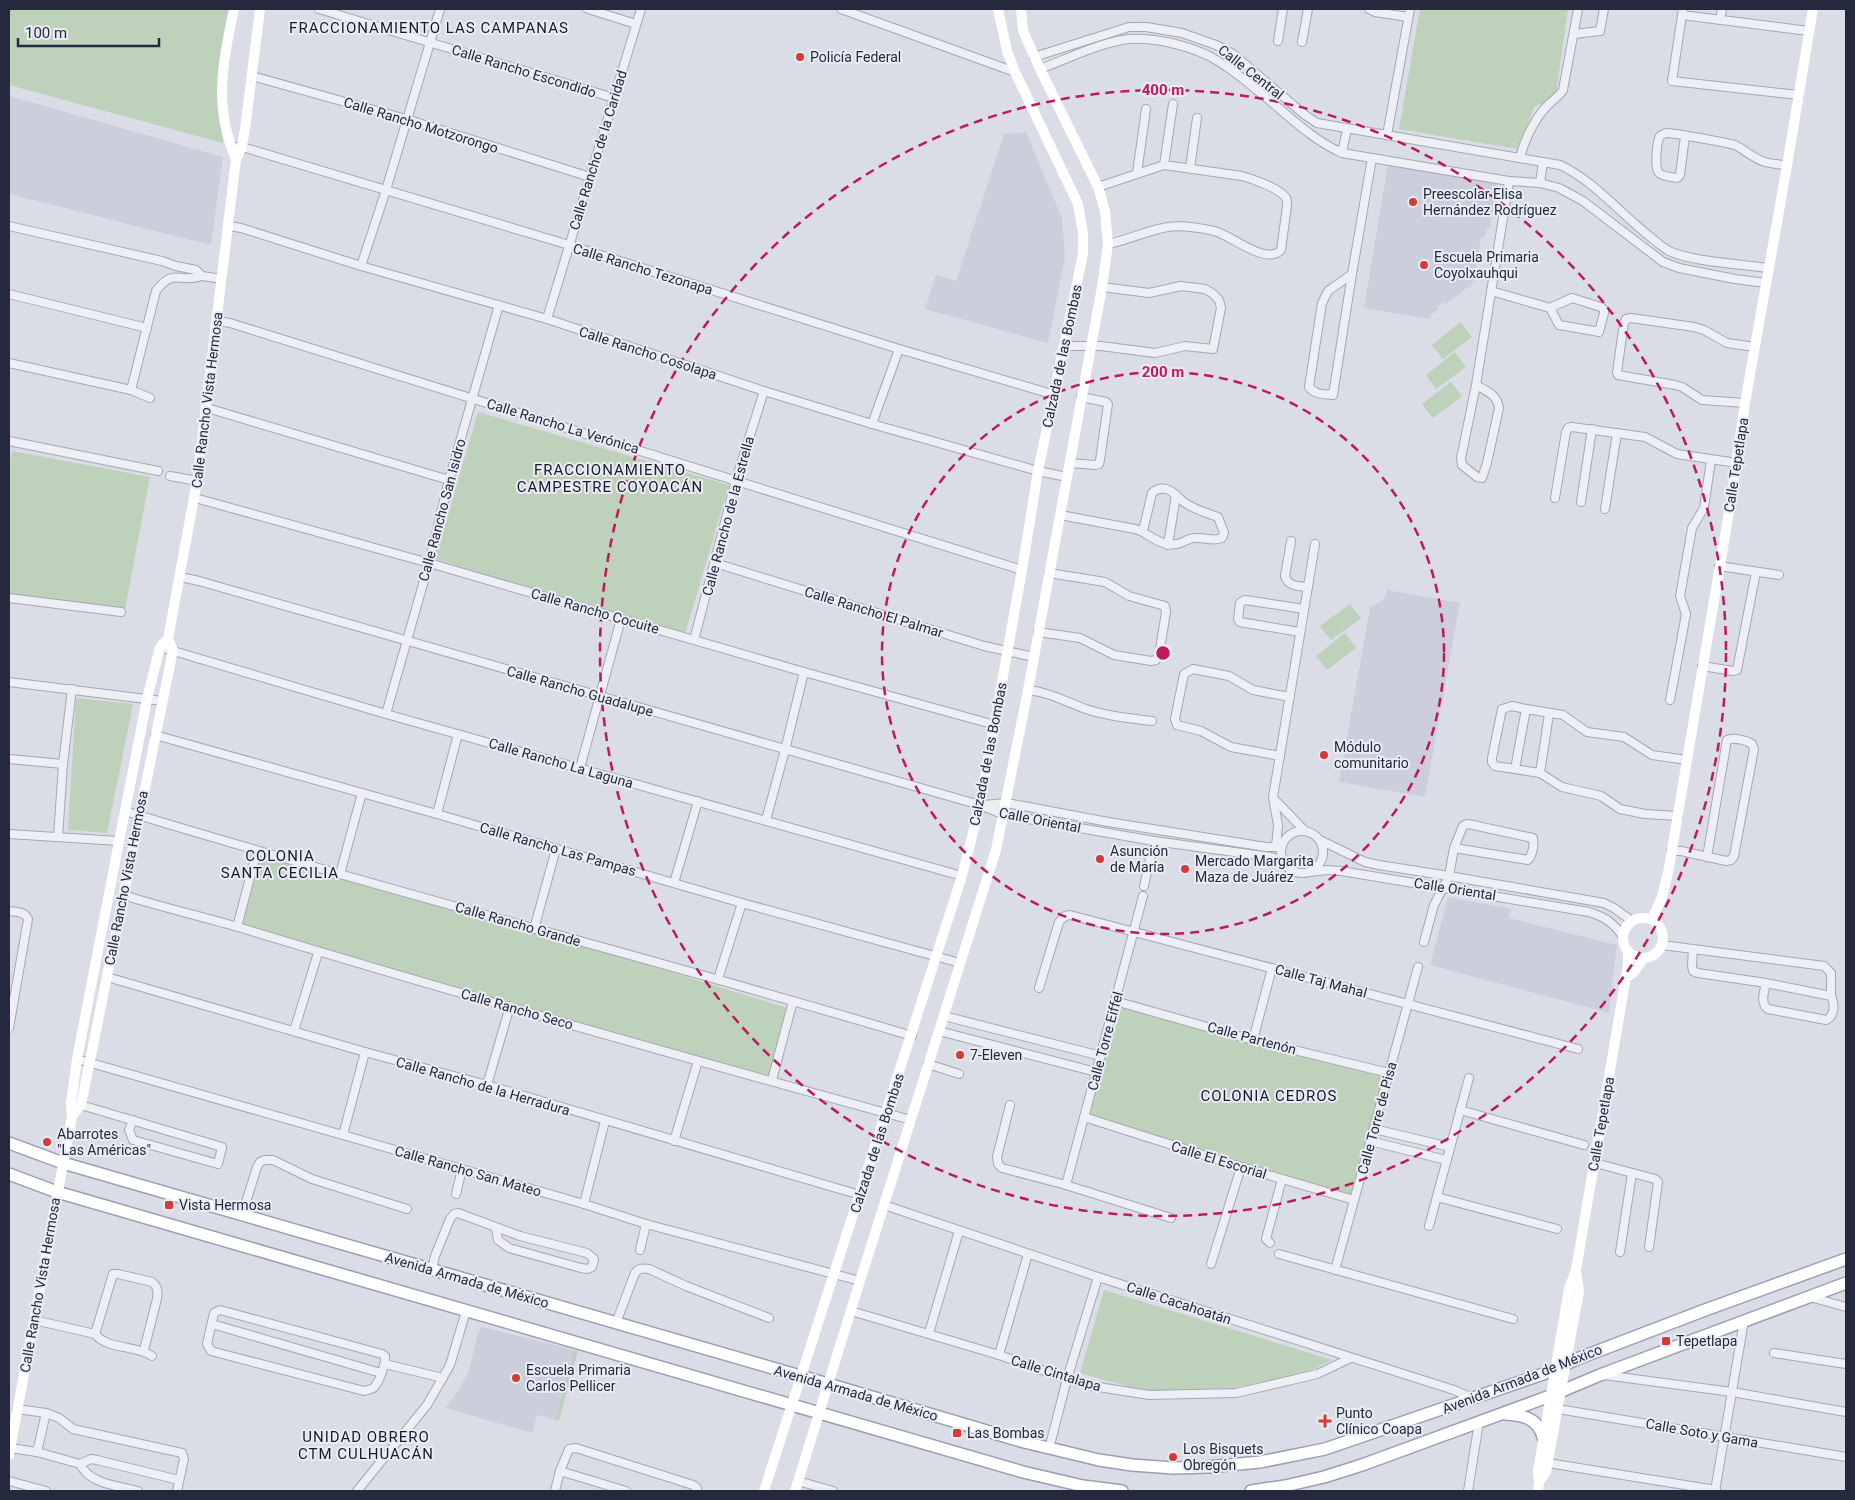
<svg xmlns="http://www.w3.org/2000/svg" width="1855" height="1500" font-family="Roboto,sans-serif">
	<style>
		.built { fill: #cccfdb }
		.green { fill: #bdd1bb }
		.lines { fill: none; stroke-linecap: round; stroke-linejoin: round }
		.street-casing { stroke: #a4a7b3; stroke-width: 10 }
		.primary-casing { stroke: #999fb3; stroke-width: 14 }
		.street { stroke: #edeff4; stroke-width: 8 }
		.secondary { stroke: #fff; stroke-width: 10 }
		.primary { stroke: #fff; stroke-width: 11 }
		.ring { fill: none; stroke: #c2185b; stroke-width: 2.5; stroke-dasharray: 9 6 }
		.poi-dot { fill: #d53a35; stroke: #eaecf4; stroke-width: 2 }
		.labels { text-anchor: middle; stroke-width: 4; stroke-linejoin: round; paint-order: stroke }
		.poi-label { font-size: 14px; fill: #24293d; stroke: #eaecf4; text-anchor: start }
		.street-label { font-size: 14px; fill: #24293d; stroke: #eaecf4 }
		.neighbourhood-label { font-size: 15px; letter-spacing: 1px; fill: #171a2d; stroke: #eaecf4 }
		.centre { fill: #c2185b; stroke: #eaecf4; stroke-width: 2.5 }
		.ring-label { font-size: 15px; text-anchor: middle; font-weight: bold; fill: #c2185b; stroke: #eaecf4; stroke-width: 4; stroke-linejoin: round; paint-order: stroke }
	</style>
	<rect width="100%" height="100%" fill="#dbdde6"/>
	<!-- built -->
	<g class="built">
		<polygon points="9,96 223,157 211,245 9,194"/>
		<polygon points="1026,132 1062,218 1065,257 1048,343 925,309 936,275 956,281 1004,134"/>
		<polygon points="1388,165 1419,171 1498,182 1490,227 1487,227 1485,237 1481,237 1473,283 1446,304 1444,302 1437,307 1438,309 1431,315 1430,319 1364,308"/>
		<polygon points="1387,590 1460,603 1425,797 1339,782 1370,608 1385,598"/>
		<polygon points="1448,897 1511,909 1509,918 1617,945 1609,1013 1430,965"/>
		<polygon points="483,1327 574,1350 555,1420 537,1415 532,1433 445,1408 458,1391 468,1373 479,1330"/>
	</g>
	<!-- green -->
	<g class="green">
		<polygon points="9,9 232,9 219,74 223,143 9,85"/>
		<polygon points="1420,9 1568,9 1555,100 1535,106 1517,149 1399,129"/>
		<polygon points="1461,322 1472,337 1443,359 1432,345"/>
		<polygon points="1455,352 1466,367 1436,389 1426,375"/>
		<polygon points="1451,382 1462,396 1433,418 1422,404"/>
		<polygon points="478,412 729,485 685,634 435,559"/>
		<polygon points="12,451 150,477 125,609 9,595 9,468"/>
		<polygon points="1350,604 1361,618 1331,640 1320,626"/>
		<polygon points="1345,633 1356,648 1327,670 1316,656"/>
		<polygon points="76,698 133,704 107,833 68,830"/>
		<polygon points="262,856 534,930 794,1010 775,1079 238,926"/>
		<polygon points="1122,1007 1384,1077 1373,1130 1355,1197 1089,1121 1098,1081"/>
		<polygon points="1104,1290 1332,1360 1304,1373 1233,1388 1148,1392 1080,1373"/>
		<polygon points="574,1350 578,1351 559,1421 555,1420"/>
	</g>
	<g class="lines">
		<defs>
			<g id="street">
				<polyline points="319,9 614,98"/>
				<polyline points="588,9 636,24"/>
				<polyline points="841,9 1015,72"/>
				<polyline points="1369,9 1375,12 1408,17"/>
				<polyline points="1683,9 1672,81 1799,95"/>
				<polyline points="1682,15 1809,31"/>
				<polyline points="1720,20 1722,9"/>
				<polyline points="1574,34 1600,31 1604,9"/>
				<polyline points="1278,41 1283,9"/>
				<polyline points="1302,42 1308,9"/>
				<path d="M1034 57 1129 27H1146L1182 33 1216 45 1233 54 1305 115 1317 123 1560 165C1594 181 1619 212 1648 235 1654 240 1662 247 1669 251 1693 262 1741 264 1768 268"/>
				<path d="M1040 69C1067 59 1101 42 1129 39 1154 37 1185 45 1207 55 1227 65 1246 81 1263 95 1289 116 1311 139 1342 153L1509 181 1540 183 1559 188 1583 201 1663 262 1679 268 1735 279 1766 283"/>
				<polyline points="252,76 406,119 590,177"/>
				<polyline points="1387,135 1410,9"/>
				<path d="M1685 136 1680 175 1677 178C1672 177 1663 177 1659 173 1654 170 1657 140 1660 136 1661 135 1666 133 1667 133 1673 133 1729 143 1735 145 1745 150 1754 159 1765 162 1772 164 1780 164 1787 166"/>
				<polyline points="239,146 569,245 899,349 1055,395"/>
				<polyline points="1342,153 1347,129"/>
				<path d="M1520 158C1524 141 1534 120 1546 107 1552 101 1558 97 1563 90L1578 9"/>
				<polyline points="1164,165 1173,104"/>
				<polyline points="1190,168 1197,118"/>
				<polyline points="1137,173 1146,109"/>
				<polyline points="1540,183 1543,162"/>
				<path d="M1098 187 1164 165 1242 176C1253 179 1281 189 1286 198 1287 200 1287 204 1287 206L1281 250C1265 266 1232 235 1214 231 1201 228 1182 225 1168 227 1148 230 1128 240 1108 244"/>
				<polyline points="9,226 162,261 176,266 196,270 202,276 222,279"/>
				<polyline points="229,226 241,228 361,266 547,319 764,391 872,424 1038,471 1067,477"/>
				<polyline points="361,266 386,190 440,9"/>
				<path d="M1352 274 1328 291 1322 303 1309 387C1315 395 1324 394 1333 395L1352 274 1372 158"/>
				<polyline points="1491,291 1550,308 1572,298 1601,307 1604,310 1604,313 1599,332 1594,331 1559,325 1550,308"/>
				<polyline points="9,294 147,328"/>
				<polyline points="547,319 641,9"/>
				<polyline points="217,321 230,323 1022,570"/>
				<polyline points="1065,346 1101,346 1155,353 1185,346 1213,349 1221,308 1219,300 1212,293 1205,289 1181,286 1149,293 1102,287"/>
				<polyline points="9,363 131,390 150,398"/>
				<path d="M1476 385C1486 391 1497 394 1499 408L1487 463 1482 478 1477 477 1462 465 1461 458 1476 385 1509 181"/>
				<path d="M131 390 156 291C174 267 180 284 202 276"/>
				<polyline points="1745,403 1702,400 1682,387 1675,385 1618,375 1617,372 1624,323 1626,319 1631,318 1694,327 1704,330 1727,343 1755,347"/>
				<polyline points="207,408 449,480"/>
				<polyline points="872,424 899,349"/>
				<polyline points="9,441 158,471"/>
				<polyline points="1070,463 1095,465 1099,464 1100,460 1108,404 1106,402 1081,397"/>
				<polyline points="170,476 197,481"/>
				<polyline points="195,498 429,563 804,672 995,725"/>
				<polyline points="1555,498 1566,432 1568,428 1572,427 1645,437 1677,454 1737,463"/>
				<polyline points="1581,502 1592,429"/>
				<polyline points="1605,509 1617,433"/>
				<path d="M1060 515 1135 529C1149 533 1160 547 1176 544 1182 544 1188 538 1194 538 1204 537 1213 542 1222 538L1224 533 1218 517C1206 513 1196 510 1185 503 1179 499 1174 491 1166 489 1161 488 1156 489 1152 493L1143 531"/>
				<path d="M1291 541 1285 576C1288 587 1299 586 1308 587"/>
				<polyline points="1168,545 1176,495"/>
				<polyline points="715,563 984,646 1034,657"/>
				<polyline points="1719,566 1779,575"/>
				<polyline points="180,577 199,581 980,805 1005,815 1154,841 1271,857 1283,861"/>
				<polyline points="9,598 121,612"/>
				<polyline points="1038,632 1080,638 1114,655 1151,661 1156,660 1159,655 1166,612 1165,606 1129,596 1105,582 1049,573"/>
				<polyline points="1300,632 1240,622 1238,619 1240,603 1245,600 1304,609"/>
				<polyline points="694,640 736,480 764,391"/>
				<polyline points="160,647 386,714 962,876"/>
				<polyline points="1702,666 1733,671 1737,670 1756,572"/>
				<polyline points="9,682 162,701"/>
				<path d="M1028 690C1048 692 1065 701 1083 708 1105 716 1129 718 1152 721"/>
				<polyline points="1670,700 1686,614 1680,596 1682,585 1692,528 1704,508 1711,460"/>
				<polyline points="1526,709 1563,715 1587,732 1624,737 1652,755 1687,760"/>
				<polyline points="386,714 429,563 449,480 499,305"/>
				<polyline points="155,735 437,814 742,903 960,963"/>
				<polyline points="1280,756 1231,747 1201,731 1177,725 1175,719 1184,674 1193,669 1229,676 1253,690 1290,697"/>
				<polyline points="9,759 63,764"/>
				<polyline points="580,768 621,619"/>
				<polyline points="1515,769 1526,709 1512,706 1502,709 1492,758 1492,762 1495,766 1540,773 1562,787 1601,796 1620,809 1645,814 1678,816"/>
				<polyline points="1540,773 1549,714"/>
				<polyline points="1274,799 1305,831"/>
				<polyline points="983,805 1007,803 1108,822 1266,847 1282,847"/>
				<path d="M125 811C385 891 650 957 912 1036"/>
				<polyline points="437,814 458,734"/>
				<polyline points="766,820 785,750 804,672"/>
				<circle cx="1302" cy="852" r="21"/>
				<polyline points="9,834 119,841"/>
				<polyline points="58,837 63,764 72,689"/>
				<polyline points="1320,840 1365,862 1379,865 1449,876 1604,903 1614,908 1632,921"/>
				<polyline points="1276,847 1278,825 1273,797 1315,544"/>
				<path d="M1671 851H1681L1726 861 1731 860 1734 856 1754 749 1752 744C1746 740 1733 737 1727 740L1707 857"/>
				<path d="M1310 872 1327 870 1341 871 1589 912C1605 917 1614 923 1623 937"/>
				<polyline points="340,874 362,793"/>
				<polyline points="674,883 698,801"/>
				<polyline points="1144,886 1154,841"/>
				<path d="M123 895C161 907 200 916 238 927 461 995 686 1058 911 1120"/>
				<path d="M9 911C17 912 24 911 28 919L9 1028"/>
				<polyline points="237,927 257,851"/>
				<polyline points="534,929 556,849"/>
				<path d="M1424 942 1434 905 1449 876 1454 848 1463 826 1467 824 1473 825 1528 837 1533 838C1534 846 1533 854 1528 860L1454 848"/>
				<polyline points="1662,945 1824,966 1831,973 1831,996"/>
				<path d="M1693 949 1692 966 1693 971 1698 973 1766 983 1831 996C1835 1004 1835 1016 1826 1020L1768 1009C1760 1003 1764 992 1766 983"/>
				<polyline points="107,977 365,1052 487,1085 860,1195"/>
				<polyline points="718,979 742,903"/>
				<polyline points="1039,988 1059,922 1065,916 1070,915 1578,1049"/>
				<polyline points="1115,1001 1253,1040 1389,1073"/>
				<polyline points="944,1016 1101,1056"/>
				<polyline points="294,1031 318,953"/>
				<polyline points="939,1031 1096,1072"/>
				<polyline points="1253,1040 1272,968"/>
				<polyline points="77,1059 584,1204 646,1224 860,1281"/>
				<polyline points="928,1064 959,1074"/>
				<polyline points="772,1080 793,1001"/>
				<polyline points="487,1085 510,1006"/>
				<polyline points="77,1104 91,1108 222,1147 218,1164 133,1140 129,1130 133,1120"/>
				<polyline points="1010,1105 997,1157 998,1164 1002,1168 1066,1185 1171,1218"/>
				<polyline points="1460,1110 1584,1145"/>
				<polyline points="1084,1117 1241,1167 1354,1200"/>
				<polyline points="1374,1129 1450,1147"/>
				<polyline points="343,1135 365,1052"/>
				<polyline points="674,1141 698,1061"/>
				<polyline points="1370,1141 1446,1160"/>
				<polyline points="1595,1163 1655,1179 1658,1182 1649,1247"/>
				<polyline points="1066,1185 1143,896"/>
				<polyline points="456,1194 462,1169"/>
				<polyline points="1437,1197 1557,1229"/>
				<polyline points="584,1204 605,1121"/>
				<polyline points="884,1205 1098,1277 1454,1390 1474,1399"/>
				<polyline points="242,1215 257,1167 260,1162 265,1160 273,1160 312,1179 407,1209"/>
				<polyline points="1429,1226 1469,1078"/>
				<polyline points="1270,1243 1266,1239 1282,1179"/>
				<polyline points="640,1250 646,1224"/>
				<polyline points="1620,1252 1632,1173"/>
				<polyline points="1279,1254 1513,1319"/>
				<polyline points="1211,1264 1241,1167"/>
				<polyline points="432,1270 435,1256 450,1219 454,1214 458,1213 520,1236 587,1253 594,1259 592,1267 587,1269 581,1268 509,1248 498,1240 496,1228"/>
				<polyline points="1335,1270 1418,967"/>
				<polyline points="1810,1297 1846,1307"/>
				<path d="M220 1310 382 1354 385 1356C386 1363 379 1384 373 1388 370 1390 367 1390 364 1391L211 1351 207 1344 214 1313Z"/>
				<polyline points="851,1311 999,1355 1067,1379 1092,1386 1149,1395 1236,1393 1317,1374 1351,1358"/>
				<path d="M34 1320 95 1334C108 1350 136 1345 152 1356"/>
				<path d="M616 1323 635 1273C639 1268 642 1268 649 1269L686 1286 769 1318"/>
				<polyline points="212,1324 381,1373"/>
				<polyline points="929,1333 959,1231"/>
				<path d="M95 1334 113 1274H118L152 1282C158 1287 158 1291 157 1299L144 1350"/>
				<polyline points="1774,1353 1846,1364"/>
				<polyline points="999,1355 1028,1254"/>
				<polyline points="385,1364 443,1378"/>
				<polyline points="1604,1375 1732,1392 1846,1412"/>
				<polyline points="17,1409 46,1413"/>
				<polyline points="1558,1409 1846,1457"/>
				<path d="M10 1448 37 1452 80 1464C89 1484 119 1486 138 1491"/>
				<polyline points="1049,1449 1067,1379 1098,1277"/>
				<polyline points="37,1452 46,1413 59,1418 73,1429 182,1453 184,1459 177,1491"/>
				<polyline points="1548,1463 1716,1490"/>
				<polyline points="80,1464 91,1459 97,1460 179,1480"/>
				<polyline points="560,1471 626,1491"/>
				<polyline points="9,1481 46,1491"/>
				<polyline points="798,1481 833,1491"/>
				<polyline points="357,1491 427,1405 450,1365 466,1311"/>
				<polyline points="555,1491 560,1471 569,1449 576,1448 693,1485 697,1488 697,1491"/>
				<polyline points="1468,1491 1479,1422"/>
				<polyline points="1715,1491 1744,1321"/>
			</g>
			<g id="primary">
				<polyline points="9,1143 63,1163 828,1384 1024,1442 1099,1460 1132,1465 1173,1468 1208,1467 1260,1462 1325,1449 1543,1374 1577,1359 1705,1310 1846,1259"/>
				<polyline points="9,1174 57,1192 1023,1472 1083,1486 1122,1491"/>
				<path d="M1505 1414C1523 1415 1538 1418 1543 1437"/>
				<polyline points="1251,1491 1285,1486 1324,1477 1362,1465 1550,1396 1600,1375 1846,1283"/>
			</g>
		</defs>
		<!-- street casing -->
		<use href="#street" class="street-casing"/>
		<!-- primary casing -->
		<use href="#primary" class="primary-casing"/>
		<!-- street -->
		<use href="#street" class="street"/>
		<!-- secondary -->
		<g class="secondary">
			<path d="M234 9C223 61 213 107 236 159"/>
			<circle cx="1643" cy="938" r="20"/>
			<polyline points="1652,919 1662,897 1668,873 1730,506 1745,403 1787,166 1813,9"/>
			<polyline points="1626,978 1633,973 1644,958"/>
			<polyline points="72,1116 81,1105 173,650 168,639 197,481 236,159 242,146 245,129 260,9"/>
			<polyline points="9,1455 72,1116 71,1103 77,1059 125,811 147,699 160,647 168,639"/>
			<polyline points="1539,1482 1546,1472 1579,1291 1576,1271"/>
			<polyline points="764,1491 962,876 980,805 1022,570 1038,471 1083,254 1083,233 1078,204 1015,72 1007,51 998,9"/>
			<polyline points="795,1491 860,1281 996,850 1028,690 1102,287 1108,244 1105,211 1098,187 1040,69 1023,31 1021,9"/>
			<polyline points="1538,1491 1539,1482 1538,1471 1569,1289 1576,1270 1628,965 1628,951"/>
		</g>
		<!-- primary -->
		<use href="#primary" class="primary"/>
	</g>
	<!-- distance rings -->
	<g class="ring">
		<circle cx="1163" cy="653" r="281"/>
		<circle cx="1163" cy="653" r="563"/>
	</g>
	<!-- markers -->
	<g class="poi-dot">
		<circle cx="800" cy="57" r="5"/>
		<circle cx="1413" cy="202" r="5"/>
		<circle cx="1424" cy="265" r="5"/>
		<circle cx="1324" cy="755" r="5"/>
		<circle cx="1100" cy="859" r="5"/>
		<circle cx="1185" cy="869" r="5"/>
		<circle cx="960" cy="1055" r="5"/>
		<circle cx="47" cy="1142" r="5"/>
		<rect x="164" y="1200" width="10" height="10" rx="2.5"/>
		<rect x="1661" y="1336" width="10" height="10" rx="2.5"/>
		<circle cx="516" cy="1378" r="5"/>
		<path d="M1322.5 1413.5h5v5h5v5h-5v5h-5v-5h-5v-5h5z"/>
		<rect x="952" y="1428" width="10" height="10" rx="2.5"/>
		<circle cx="1173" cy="1457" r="5"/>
	</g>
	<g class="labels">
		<!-- poi labels -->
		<g class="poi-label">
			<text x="810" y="62">Policía Federal</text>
			<text x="1423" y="199">Preescolar Elisa<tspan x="1423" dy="16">Hernández Rodríguez</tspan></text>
			<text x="1434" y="262">Escuela Primaria<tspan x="1434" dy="16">Coyolxauhqui</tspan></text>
			<text x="1334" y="752">Módulo<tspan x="1334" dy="16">comunitario</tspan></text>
			<text x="1110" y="856">Asunción<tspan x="1110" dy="16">de María</tspan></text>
			<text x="1195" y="866">Mercado Margarita<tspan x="1195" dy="16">Maza de Juárez</tspan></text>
			<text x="970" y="1060">7-Eleven</text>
			<text x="57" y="1139">Abarrotes<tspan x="57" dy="16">"Las Américas"</tspan></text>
			<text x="179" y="1210">Vista Hermosa</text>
			<text x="1676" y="1346">Tepetlapa</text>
			<text x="526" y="1375">Escuela Primaria<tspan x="526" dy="16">Carlos Pellicer</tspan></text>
			<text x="1336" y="1418">Punto<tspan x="1336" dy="16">Clínico Coapa</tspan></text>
			<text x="967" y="1438">Las Bombas</text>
			<text x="1183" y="1454">Los Bisquets<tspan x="1183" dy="16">Obregón</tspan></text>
		</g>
		<!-- street labels -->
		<g class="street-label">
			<text transform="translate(524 71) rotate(17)" y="5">Calle Rancho Escondido</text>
			<text transform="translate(1251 72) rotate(38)" y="5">Calle Central</text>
			<text transform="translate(421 125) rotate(17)" y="5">Calle Rancho Motzorongo</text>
			<text transform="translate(598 150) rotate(-73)" y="5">Calle Rancho de la Caridad</text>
			<text transform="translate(643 269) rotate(17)" y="5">Calle Rancho Tezonapa</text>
			<text transform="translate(648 353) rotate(18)" y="5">Calle Rancho Cosolapa</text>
			<text transform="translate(1062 356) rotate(-78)" y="5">Calzada de las Bombas</text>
			<text transform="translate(207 400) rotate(-83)" y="5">Calle Rancho Vista Hermosa</text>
			<text transform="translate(563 426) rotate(17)" y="5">Calle Rancho La Verónica</text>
			<text transform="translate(1736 465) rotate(-81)" y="5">Calle Tepetlapa</text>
			<text transform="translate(442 510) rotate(-75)" y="5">Calle Rancho San Isidro</text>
			<text transform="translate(728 516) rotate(-75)" y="5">Calle Rancho de la Estrella</text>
			<text transform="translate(595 611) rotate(16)" y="5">Calle Rancho Cocuite</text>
			<text transform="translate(874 612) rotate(17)" y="5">Calle Rancho El Palmar</text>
			<text transform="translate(580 691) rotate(16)" y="5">Calle Rancho Guadalupe</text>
			<text transform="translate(988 754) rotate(-79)" y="5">Calzada de las Bombas</text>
			<text transform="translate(561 763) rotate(16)" y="5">Calle Rancho La Laguna</text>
			<text transform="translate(1040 820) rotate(11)" y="5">Calle Oriental</text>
			<text transform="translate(558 849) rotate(16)" y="5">Calle Rancho Las Pampas</text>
			<text transform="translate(126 878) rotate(-79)" y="5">Calle Rancho Vista Hermosa</text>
			<text transform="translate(1455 889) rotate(9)" y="5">Calle Oriental</text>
			<text transform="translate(518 924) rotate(16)" y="5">Calle Rancho Grande</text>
			<text transform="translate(1321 981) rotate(15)" y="5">Calle Taj Mahal</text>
			<text transform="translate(517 1009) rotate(16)" y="5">Calle Rancho Seco</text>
			<text transform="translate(1252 1038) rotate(15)" y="5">Calle Partenón</text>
			<text transform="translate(1105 1041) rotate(-75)" y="5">Calle Torre Eiffel</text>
			<text transform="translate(483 1086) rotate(16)" y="5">Calle Rancho de la Herradura</text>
			<text transform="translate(1377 1118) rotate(-75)" y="5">Calle Torre de Pisa</text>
			<text transform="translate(1601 1124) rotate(-80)" y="5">Calle Tepetlapa</text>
			<text transform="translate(877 1143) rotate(-72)" y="5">Calzada de las Bombas</text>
			<text transform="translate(1219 1160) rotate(17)" y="5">Calle El Escorial</text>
			<text transform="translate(468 1171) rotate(16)" y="5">Calle Rancho San Mateo</text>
			<text transform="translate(467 1280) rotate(16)" y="5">Avenida Armada de México</text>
			<text transform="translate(40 1285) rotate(-80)" y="5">Calle Rancho Vista Hermosa</text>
			<text transform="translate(1179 1303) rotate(18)" y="5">Calle Cacahoatán</text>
			<text transform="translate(1056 1373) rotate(17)" y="5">Calle Cintalapa</text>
			<text transform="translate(1522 1379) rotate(-21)" y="5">Avenida Armada de México</text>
			<text transform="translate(856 1393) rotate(16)" y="5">Avenida Armada de México</text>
			<text transform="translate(1702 1433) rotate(10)" y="5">Calle Soto y Gama</text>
		</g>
		<!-- neighbourhood labels -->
		<g class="neighbourhood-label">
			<text x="429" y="33">FRACCIONAMIENTO LAS CAMPANAS</text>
			<text x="610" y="475">FRACCIONAMIENTO<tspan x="610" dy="17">CAMPESTRE COYOACÁN</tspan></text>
			<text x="280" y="861">COLONIA<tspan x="280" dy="17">SANTA CECILIA</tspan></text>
			<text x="1269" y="1101">COLONIA CEDROS</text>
			<text x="366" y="1442">UNIDAD OBRERO<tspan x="366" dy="17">CTM CULHUACÁN</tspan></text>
		</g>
	</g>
	<circle cx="1163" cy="653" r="8" class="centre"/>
	<g class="ring-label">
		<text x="1163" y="95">400 m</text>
		<text x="1163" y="377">200 m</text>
	</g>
	<!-- border -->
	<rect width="1855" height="1500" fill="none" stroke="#24293d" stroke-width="20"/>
	<!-- scale -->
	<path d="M18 38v8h141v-8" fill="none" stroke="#24293d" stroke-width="2.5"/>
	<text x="25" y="38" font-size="15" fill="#24293d" stroke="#eaecf4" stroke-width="4" paint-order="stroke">100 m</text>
</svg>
